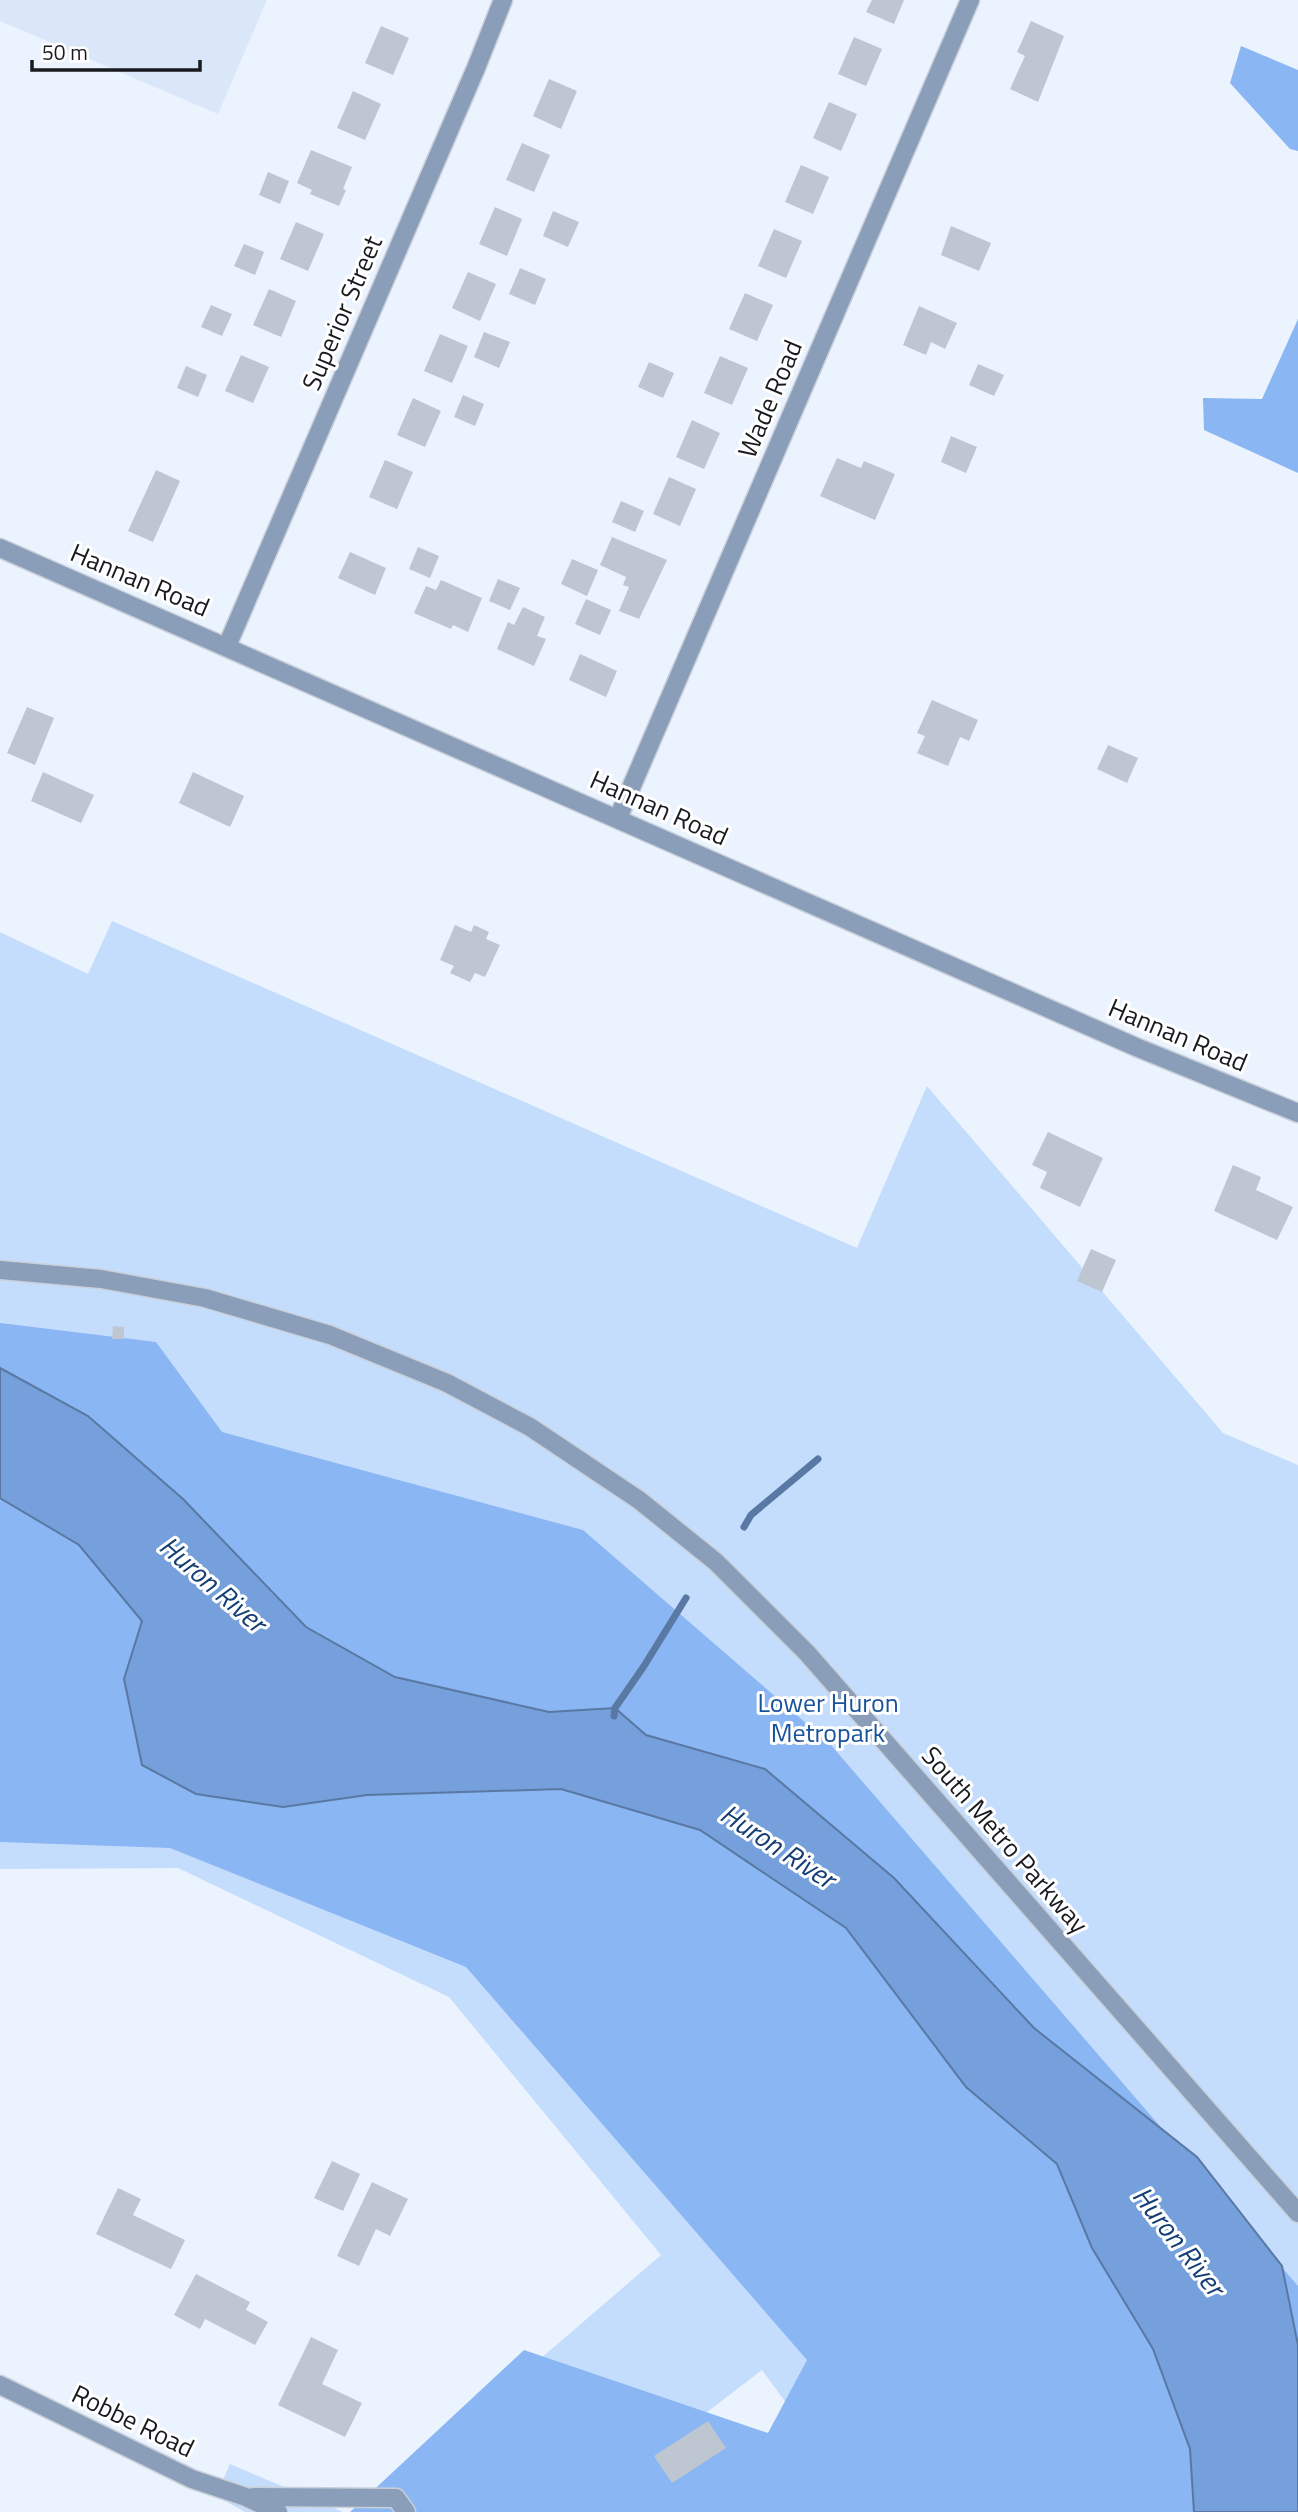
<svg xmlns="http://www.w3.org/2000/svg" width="1298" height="2512" font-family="'Titillium Web',sans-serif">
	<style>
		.built { fill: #dae7f8 }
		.green { fill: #c5ddfd }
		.forest { fill: #8ab6f3 }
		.water { fill: #75a0dc; stroke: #5978a3; stroke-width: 2 }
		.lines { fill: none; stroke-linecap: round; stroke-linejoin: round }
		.stream { stroke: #5978a3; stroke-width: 7 }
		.building { fill: #bec6d1 }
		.minor-casing { stroke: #c9d0da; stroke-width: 21 }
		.minor { stroke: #8b9eb9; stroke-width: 18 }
		.labels { text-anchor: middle; stroke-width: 6; stroke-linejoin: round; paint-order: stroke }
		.street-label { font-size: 26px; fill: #181a1e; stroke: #fff }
		.park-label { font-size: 26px; fill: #1b539b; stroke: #fff }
		.water-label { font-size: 28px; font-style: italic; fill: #133d73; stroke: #fff }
	</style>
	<rect width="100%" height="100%" fill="#ebf3fe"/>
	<!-- built -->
	<polygon class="built" points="0,0 267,0 218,114 0,21"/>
	<!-- green -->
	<g class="green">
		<polygon points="112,921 857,1248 927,1086 1223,1433 1298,1465 1298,2512 866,2512 762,2370 577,2512 362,2512 661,2255 449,1997 178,1868 0,1869 0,932 88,974"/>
		<polygon points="230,2464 343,2512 245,2512 216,2496"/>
	</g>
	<!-- forest -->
	<g class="forest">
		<polygon points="1241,46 1298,70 1298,151 1290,149 1230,83"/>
		<polygon points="1298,319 1298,473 1204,430 1203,398 1262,399"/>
		<polygon points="0,1323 156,1342 222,1432 583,1530 830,1744 1298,2286 1298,2512 350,2512 524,2350 768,2433 807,2360 466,1967 170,1848 0,1842"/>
	</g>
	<!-- water -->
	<polygon class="water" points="0,1368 88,1416 183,1499 306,1627 395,1677 549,1712 615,1708 646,1735 765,1769 894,1878 1034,2028 1197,2157 1282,2266 1298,2345 1298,2512 1194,2512 1190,2449 1153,2349 1092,2248 1057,2164 966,2087 846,1928 700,1830 561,1789 367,1795 283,1807 196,1794 142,1765 124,1679 142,1621 79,1545 0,1498"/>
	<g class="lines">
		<!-- stream -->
		<g class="stream">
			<polyline points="744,1527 751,1515 818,1459"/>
			<polyline points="614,1716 615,1708 644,1666 686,1598"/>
		</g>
	</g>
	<!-- building -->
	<g class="building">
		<polygon points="872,0 904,0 894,24 866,12"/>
		<polygon points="1031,21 1064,36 1038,102 1010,89 1025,56 1017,52"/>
		<polygon points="381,26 409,38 393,75 365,63"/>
		<polygon points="854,37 882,49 866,86 838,74"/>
		<polygon points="549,79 577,91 561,129 533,116"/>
		<polygon points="353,91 381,104 365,140 337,128"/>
		<polygon points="829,102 857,114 841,151 813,138"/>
		<polygon points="522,143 550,155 534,192 506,180"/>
		<polygon points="311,150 352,167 343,189 346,190 339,206 310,194 312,190 297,183"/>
		<polygon points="801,165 829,177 813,214 785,202"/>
		<polygon points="268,172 289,181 280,204 259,195"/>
		<polygon points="495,207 522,219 507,256 479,244"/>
		<polygon points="553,211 579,222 568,247 543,236"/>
		<polygon points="296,222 324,234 308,271 280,259"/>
		<polygon points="951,226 991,243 979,271 941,255"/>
		<polygon points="774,229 802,241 786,278 758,266"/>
		<polygon points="244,244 264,252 255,275 234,266"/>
		<polygon points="520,268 546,279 535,305 509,294"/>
		<polygon points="468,272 496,284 480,321 452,308"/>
		<polygon points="269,289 296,301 281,337 253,325"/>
		<polygon points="745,293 773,305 757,341 729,329"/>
		<polygon points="211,305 232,314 222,336 201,327"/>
		<polygon points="919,306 957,323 945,349 931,342 926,355 903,345"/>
		<polygon points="484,332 510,342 499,368 474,357"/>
		<polygon points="440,334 468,346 452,383 424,371"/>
		<polygon points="241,355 269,367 253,403 225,391"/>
		<polygon points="720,356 748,368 732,405 704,393"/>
		<polygon points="649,362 674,373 663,398 638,387"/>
		<polygon points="978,364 1004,375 994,396 969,385"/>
		<polygon points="186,366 207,375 198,397 177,388"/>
		<polygon points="463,395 484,404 475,426 454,417"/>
		<polygon points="413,398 441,411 425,447 397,435"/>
		<polygon points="692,420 720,433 704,469 676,457"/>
		<polygon points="951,436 977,447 966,473 941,462"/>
		<polygon points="837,458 861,468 864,461 895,474 875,520 820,496"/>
		<polygon points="385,460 413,472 397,509 369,497"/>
		<polygon points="156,470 180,481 153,542 128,531"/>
		<polygon points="669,477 696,489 680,526 653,514"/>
		<polygon points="621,501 644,511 635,532 612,522"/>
		<polygon points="612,537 667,560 639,619 619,611 629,587 623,585 626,577 600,565"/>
		<polygon points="418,547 439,556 430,578 409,569"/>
		<polygon points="350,552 386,568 375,595 338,578"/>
		<polygon points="572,559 598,570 587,596 561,584"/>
		<polygon points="498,579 520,588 510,610 489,601"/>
		<polygon points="441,580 482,598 468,632 453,625 451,629 414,613 426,586 436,590"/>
		<polygon points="586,599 611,610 600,635 575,624"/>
		<polygon points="523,607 545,617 537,636 546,639 534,666 497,649 508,622 514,625"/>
		<polygon points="580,654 617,671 606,697 569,680"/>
		<polygon points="932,700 978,720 969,741 960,737 948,766 917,753 925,736 917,733"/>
		<polygon points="27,707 54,718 35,765 7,753"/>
		<polygon points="1108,745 1138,758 1127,783 1097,769"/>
		<polygon points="43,772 94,795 81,823 31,801"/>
		<polygon points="193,772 244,796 230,827 179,803"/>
		<polygon points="455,925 471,932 474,925 489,932 486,939 500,945 485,977 475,973 470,982 450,973 454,966 440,960"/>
		<polygon points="1048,1132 1103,1158 1080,1207 1040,1188 1047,1172 1032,1165"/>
		<polygon points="1233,1165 1261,1177 1256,1190 1293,1207 1277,1240 1214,1211"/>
		<polygon points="1091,1249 1116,1260 1102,1292 1077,1281"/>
		<polygon points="113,1326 124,1327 124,1339 112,1339"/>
		<polygon points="332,2161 360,2174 343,2211 314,2198"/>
		<polygon points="372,2182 408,2199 390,2236 376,2229 359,2266 337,2256"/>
		<polygon points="118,2188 141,2199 133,2215 185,2240 171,2269 96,2234"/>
		<polygon points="196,2274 250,2302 246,2310 268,2322 255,2345 205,2319 200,2329 174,2315"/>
		<polygon points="311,2337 338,2350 322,2384 362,2403 345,2437 278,2405"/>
		<polygon points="708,2421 726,2448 672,2483 654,2456"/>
	</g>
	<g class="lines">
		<defs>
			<g id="minor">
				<polyline points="0,548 1136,1047 1298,1113"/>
				<polyline points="227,646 476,68 503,0"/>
				<polyline points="618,818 970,0"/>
				<polyline points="0,1270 101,1279 205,1298 330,1335 447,1383 530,1427 639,1500 716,1562 807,1653 1298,2213"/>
				<polyline points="0,2385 192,2479 246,2497 278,2512"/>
				<polyline points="253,2497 396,2498 406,2512"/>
			</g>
		</defs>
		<!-- minor casing -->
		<use href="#minor" class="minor-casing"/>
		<!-- minor -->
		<use href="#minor" class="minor"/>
	</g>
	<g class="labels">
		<!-- street labels -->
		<g class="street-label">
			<text transform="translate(342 313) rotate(-67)" y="9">Superior Street</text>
			<text transform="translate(770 399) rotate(-67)" y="9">Wade Road</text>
			<text transform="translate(140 580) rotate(23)" y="9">Hannan Road</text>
			<text transform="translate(659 808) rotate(24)" y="9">Hannan Road</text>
			<text transform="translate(1178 1035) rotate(23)" y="9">Hannan Road</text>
			<text transform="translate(1005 1840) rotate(49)" y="9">South Metro Parkway</text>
			<text transform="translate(133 2421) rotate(26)" y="9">Robbe Road</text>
		</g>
		<!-- park labels -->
		<g class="park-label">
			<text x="828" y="1712">Lower Huron<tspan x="828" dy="30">Metropark</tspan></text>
		</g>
		<!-- water labels -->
		<g class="water-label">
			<text transform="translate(213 1584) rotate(41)" y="10">Huron River</text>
			<text transform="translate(778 1846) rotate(33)" y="10">Huron River</text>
			<text transform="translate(1179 2241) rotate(52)" y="10">Huron River</text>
		</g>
	</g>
	<!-- scale -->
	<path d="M32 60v10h168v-10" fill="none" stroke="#181a1e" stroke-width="3.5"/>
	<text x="42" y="60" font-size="21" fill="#181a1e" stroke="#ffffff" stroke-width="5" paint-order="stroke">50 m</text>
</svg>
